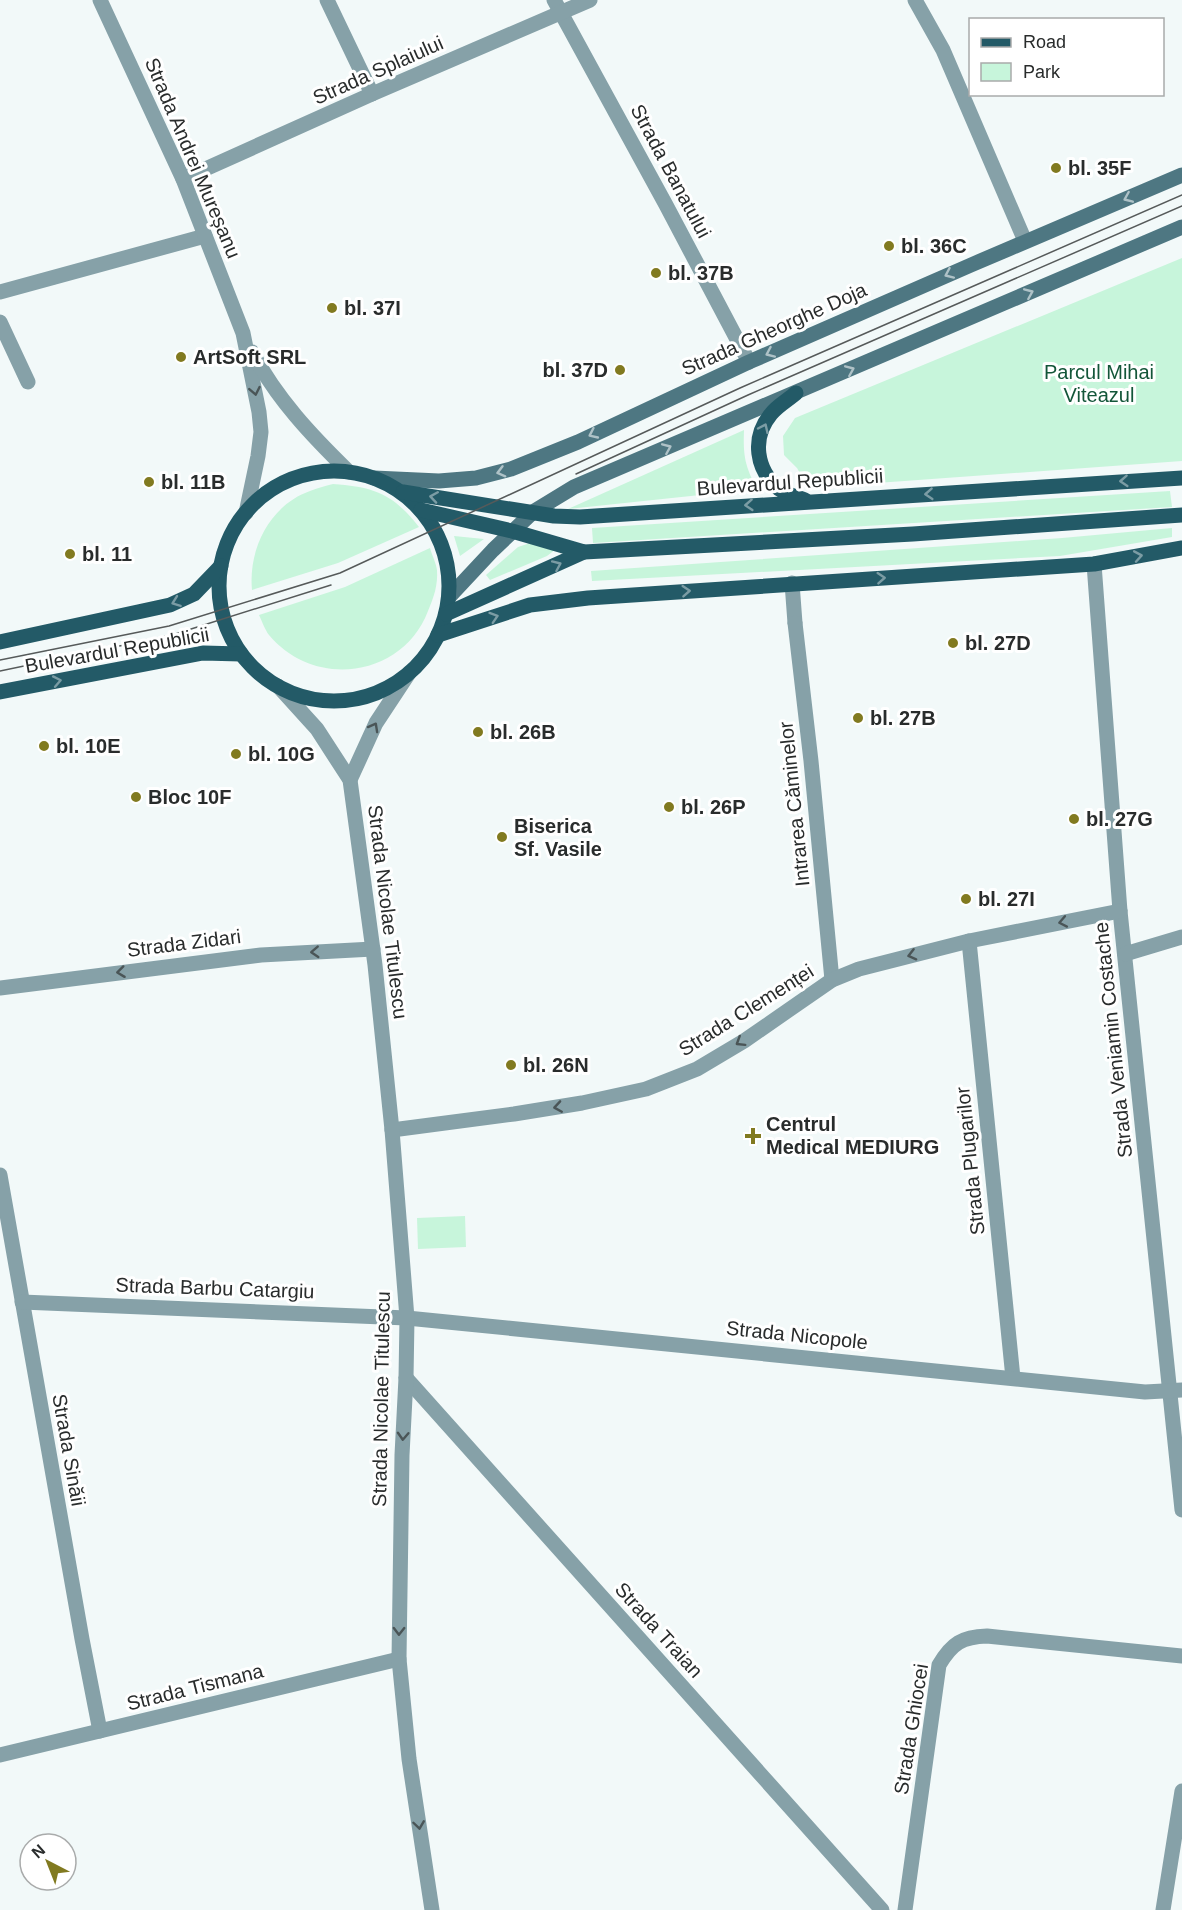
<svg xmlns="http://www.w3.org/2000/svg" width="1182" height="1910" font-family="Arial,sans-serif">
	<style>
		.green { fill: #c7f5db }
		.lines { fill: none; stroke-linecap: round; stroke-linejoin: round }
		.pedestrian { stroke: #86a1a8; stroke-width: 15 }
		.minor { stroke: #86a1a8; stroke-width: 15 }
		.tertiary { stroke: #86a1a8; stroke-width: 15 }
		.secondary { stroke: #4e7782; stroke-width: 15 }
		.primary { stroke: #235a67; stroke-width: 15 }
		.tram { stroke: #565a5a; stroke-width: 1.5 }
		.oneway { stroke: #afc2c7 }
		.oneway2 { stroke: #4a5557 }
		.oneway3 { stroke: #7b9ca4 }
		.poi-dot { fill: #817a20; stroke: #fff; stroke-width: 2 }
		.labels { text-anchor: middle; stroke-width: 6; stroke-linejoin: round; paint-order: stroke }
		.street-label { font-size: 20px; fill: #292c2c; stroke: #fff }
		.poi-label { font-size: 20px; font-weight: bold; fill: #292c2c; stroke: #fff; text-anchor: start }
		.park-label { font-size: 20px; fill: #135639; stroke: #fff }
	</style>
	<rect width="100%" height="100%" fill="#f2f9f9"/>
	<!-- green -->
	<g class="green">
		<polygon points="1182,258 1182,461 808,488 797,468 784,455 783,436 795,418"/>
		<path d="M744 430C743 456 745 466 757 489L568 509Z"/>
		<path d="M333 484C375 487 393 494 419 527L338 563 252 590C248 549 270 505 310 491 317 488 325 486 333 484Z"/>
		<polygon points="1170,491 1172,507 593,543 592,528"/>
		<polygon points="1172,528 1172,537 1060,556 592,581 591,571 1062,538"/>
		<polygon points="454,536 484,539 460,556"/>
		<polygon points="530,543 556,549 547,556 490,580 486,575 518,547"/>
		<path d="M430 548C432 555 436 563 437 570 438 585 434 597 428 611 403 677 315 690 269 635 265 630 262 621 259 615L345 587Z"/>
		<polygon points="465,1216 466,1247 418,1249 417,1218"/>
	</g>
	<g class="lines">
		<!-- pedestrian -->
		<polyline class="pedestrian" points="792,583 795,623"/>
		<!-- minor -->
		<g class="minor">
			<polyline points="327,0 372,94"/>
			<polyline points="554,0 666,205 749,362"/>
			<polyline points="915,0 943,50 1025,241"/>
			<polyline points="183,179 372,94 590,0"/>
			<polyline points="0,292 205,236"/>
			<polyline points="0,322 28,382"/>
			<polyline points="1094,564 1120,911 1182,1510"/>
			<polyline points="795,623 811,761 832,980"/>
			<polyline points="969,941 1013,1378"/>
			<polyline points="1125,954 1182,937"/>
			<polyline points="0,988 261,955 373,949"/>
			<polyline points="392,1130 514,1114 582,1103 646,1089 697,1069 744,1041 832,980 859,969 969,941 1120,911"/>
			<polyline points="0,1175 82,1639 100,1731"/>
			<polyline points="22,1302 407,1318 1145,1392 1182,1390"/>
			<polyline points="406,1378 882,1910"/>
			<polyline points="0,1755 399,1659"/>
			<path d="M905 1910 939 1665C952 1643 962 1637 987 1636L1182 1656"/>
			<polyline points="1163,1910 1182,1791"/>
		</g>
		<!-- tertiary -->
		<g class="tertiary">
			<polyline points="100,0 183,179 243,333 259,412 261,432 258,456 246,513"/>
			<path d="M252 352C277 399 311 435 349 472"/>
			<polyline points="278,686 317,729 350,780 375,965 392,1130 407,1318 406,1378 402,1455 399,1659 409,1759 432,1910"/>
			<polyline points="350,780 376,723 409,673"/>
		</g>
		<!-- secondary -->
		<g class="secondary">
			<polyline points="374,478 439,481 476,478 511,469 578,442 749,362 971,265 1182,175"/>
			<polyline points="450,596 493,550 533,512 574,487 1182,227"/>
		</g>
		<!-- primary -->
		<g class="primary">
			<path d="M796 393C788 400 777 406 771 414 751 438 756 470 779 489 786 494 797 497 805 500"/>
			<circle cx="334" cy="586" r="115"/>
			<polyline points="403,492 554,516 580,517 1182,478"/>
			<polyline points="421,510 512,531 584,552 913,534 1182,515"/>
			<polyline points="446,614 584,552"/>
			<polyline points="438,635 530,605 588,598 1094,564 1182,548"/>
			<polyline points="0,642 170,605 194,594 221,566"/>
			<polyline points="0,692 203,653 241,654"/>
		</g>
		<!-- tram -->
		<g class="tram">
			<polyline points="576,474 748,395 1182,206"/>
			<polyline points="0,660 169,626 340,573 740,388 1182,195"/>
			<polyline points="0,671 172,635 331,585"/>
		</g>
	</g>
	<!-- one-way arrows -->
	<defs><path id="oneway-chevron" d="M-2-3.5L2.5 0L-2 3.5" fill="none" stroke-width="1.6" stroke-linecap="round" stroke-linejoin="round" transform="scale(1.5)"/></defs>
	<g class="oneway">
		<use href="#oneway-chevron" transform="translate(1128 198) rotate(157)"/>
		<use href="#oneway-chevron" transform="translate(949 274) rotate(156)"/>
		<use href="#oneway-chevron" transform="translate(1029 293) rotate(-23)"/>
		<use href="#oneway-chevron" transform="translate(770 353) rotate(156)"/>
		<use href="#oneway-chevron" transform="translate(850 370) rotate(-23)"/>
		<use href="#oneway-chevron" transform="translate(593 434) rotate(155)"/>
		<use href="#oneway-chevron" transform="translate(667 448) rotate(-23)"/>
		<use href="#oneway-chevron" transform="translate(501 472) rotate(165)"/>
	</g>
	<g class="oneway2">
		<use href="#oneway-chevron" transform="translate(255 391) rotate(79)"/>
		<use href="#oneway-chevron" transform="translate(374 727) rotate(-61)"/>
		<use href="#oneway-chevron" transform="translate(1063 922) rotate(169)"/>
		<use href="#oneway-chevron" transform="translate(315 952) rotate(177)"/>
		<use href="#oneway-chevron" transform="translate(912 955) rotate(166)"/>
		<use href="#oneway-chevron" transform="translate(121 972) rotate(173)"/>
		<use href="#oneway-chevron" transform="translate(740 1042) rotate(148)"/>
		<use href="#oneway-chevron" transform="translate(558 1107) rotate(171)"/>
		<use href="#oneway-chevron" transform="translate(403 1436) rotate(93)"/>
		<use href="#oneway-chevron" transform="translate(399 1631) rotate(91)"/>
		<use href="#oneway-chevron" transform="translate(419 1825) rotate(82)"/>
	</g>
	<g class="oneway3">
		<use href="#oneway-chevron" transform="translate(764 428) rotate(-65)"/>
		<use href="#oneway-chevron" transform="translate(1124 481) rotate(176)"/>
		<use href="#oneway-chevron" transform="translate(929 494) rotate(176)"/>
		<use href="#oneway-chevron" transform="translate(434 497) rotate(-171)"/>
		<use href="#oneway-chevron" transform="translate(749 505) rotate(176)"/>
		<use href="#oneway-chevron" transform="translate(1138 556) rotate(-10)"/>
		<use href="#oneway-chevron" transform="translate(557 565) rotate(-24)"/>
		<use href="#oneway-chevron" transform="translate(881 578) rotate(-4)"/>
		<use href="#oneway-chevron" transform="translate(686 591) rotate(-4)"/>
		<use href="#oneway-chevron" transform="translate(176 602) rotate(160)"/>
		<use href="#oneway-chevron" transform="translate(494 617) rotate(-18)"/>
		<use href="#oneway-chevron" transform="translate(57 681) rotate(-11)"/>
	</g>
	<!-- markers -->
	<g class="poi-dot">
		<circle cx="1056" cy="168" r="6"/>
		<circle cx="889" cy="246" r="6"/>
		<circle cx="656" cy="273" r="6"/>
		<circle cx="332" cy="308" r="6"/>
		<circle cx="181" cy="357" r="6"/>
		<circle cx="620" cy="370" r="6"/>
		<circle cx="149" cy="482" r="6"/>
		<circle cx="70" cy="554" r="6"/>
		<circle cx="953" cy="643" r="6"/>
		<circle cx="858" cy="718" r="6"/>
		<circle cx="478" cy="732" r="6"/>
		<circle cx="44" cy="746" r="6"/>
		<circle cx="236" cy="754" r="6"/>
		<circle cx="136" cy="797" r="6"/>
		<circle cx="669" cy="807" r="6"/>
		<circle cx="1074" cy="819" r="6"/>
		<circle cx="502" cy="837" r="6"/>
		<circle cx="966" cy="899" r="6"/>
		<circle cx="511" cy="1065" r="6"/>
		<path d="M750 1127h6v6h6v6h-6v6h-6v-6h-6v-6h6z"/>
	</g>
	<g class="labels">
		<!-- street labels -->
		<g class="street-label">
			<text transform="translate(378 70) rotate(-24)" y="7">Strada Splaiului</text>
			<text transform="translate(193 158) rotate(67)" y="7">Strada Andrei Mureșanu</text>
			<text transform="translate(671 171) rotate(62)" y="7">Strada Banatului</text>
			<text transform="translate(774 329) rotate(-24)" y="7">Strada Gheorghe Doja</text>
			<text transform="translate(790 482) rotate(-4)" y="7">Bulevardul Republicii</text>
			<text transform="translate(117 650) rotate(-10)" y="7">Bulevardul Republicii</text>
			<text transform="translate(794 804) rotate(-96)" y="7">Intrarea Căminelor</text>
			<text transform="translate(388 912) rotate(83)" y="7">Strada Nicolae Titulescu</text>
			<text transform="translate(184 943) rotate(-7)" y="7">Strada Zidari</text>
			<text transform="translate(746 1010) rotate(-32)" y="7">Strada Clemenței</text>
			<text transform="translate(1113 1040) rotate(-96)" y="7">Strada Veniamin Costache</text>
			<text transform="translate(970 1161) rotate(-96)" y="7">Strada Plugarilor</text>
			<text transform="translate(215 1288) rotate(2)" y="7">Strada Barbu Catargiu</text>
			<text transform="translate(797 1335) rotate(6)" y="7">Strada Nicopole</text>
			<text transform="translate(381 1399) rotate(-89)" y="7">Strada Nicolae Titulescu</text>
			<text transform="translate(69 1450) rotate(80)" y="7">Strada Sinăii</text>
			<text transform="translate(659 1630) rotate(48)" y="7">Strada Traian</text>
			<text transform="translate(195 1687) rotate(-14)" y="7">Strada Tismana</text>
			<text transform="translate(911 1729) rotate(-81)" y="7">Strada Ghiocei</text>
		</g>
		<!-- poi labels -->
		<g class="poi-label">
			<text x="1068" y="175">bl. 35F</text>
			<text x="901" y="253">bl. 36C</text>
			<text x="668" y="280">bl. 37B</text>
			<text x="344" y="315">bl. 37I</text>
			<text x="193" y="364">ArtSoft SRL</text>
			<text x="608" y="377" text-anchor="end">bl. 37D</text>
			<text x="161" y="489">bl. 11B</text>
			<text x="82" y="561">bl. 11</text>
			<text x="965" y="650">bl. 27D</text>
			<text x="870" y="725">bl. 27B</text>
			<text x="490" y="739">bl. 26B</text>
			<text x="56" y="753">bl. 10E</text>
			<text x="248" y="761">bl. 10G</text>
			<text x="148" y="804">Bloc 10F</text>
			<text x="681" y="814">bl. 26P</text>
			<text x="1086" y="826">bl. 27G</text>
			<text x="514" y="833">Biserica<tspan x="514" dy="23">Sf. Vasile</tspan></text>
			<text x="978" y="906">bl. 27I</text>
			<text x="523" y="1072">bl. 26N</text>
			<text x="766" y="1131">Centrul<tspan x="766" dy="23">Medical MEDIURG</tspan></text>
		</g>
		<!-- park labels -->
		<g class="park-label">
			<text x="1099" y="379">Parcul Mihai<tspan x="1099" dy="23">Viteazul</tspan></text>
		</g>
	</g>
	<!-- legend -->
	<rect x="969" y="18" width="195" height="78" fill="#ffffff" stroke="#a9abab" stroke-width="1.5"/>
	<rect x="981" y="38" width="30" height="9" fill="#235a67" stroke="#a9abab" stroke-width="1.5"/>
	<text x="1023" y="48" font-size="18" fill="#292c2c">Road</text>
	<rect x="981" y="63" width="30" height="18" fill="#c7f5db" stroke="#a9abab" stroke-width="1.5"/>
	<text x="1023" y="78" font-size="18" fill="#292c2c">Park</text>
	<!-- north arrow -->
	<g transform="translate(48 1862) rotate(318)"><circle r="28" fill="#ffffff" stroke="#a9abab" stroke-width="1.5"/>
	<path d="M0-4.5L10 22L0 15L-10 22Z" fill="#817a20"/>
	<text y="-9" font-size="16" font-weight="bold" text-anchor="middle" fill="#292c2c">N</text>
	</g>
</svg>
